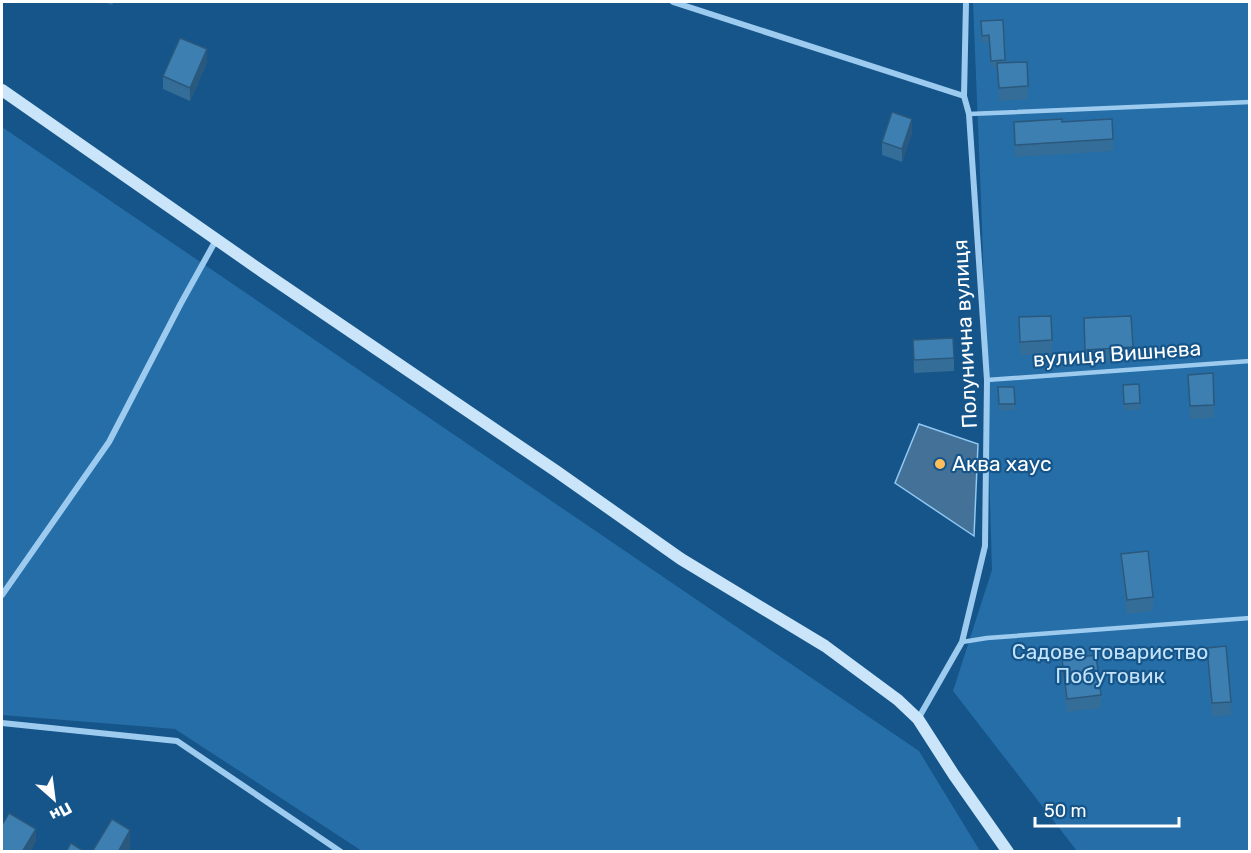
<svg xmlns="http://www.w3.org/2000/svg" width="1251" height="853" font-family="Rubik,sans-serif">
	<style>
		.green { fill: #256ea7 }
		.water { fill: #437197; stroke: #8fc8f2; stroke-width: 1.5 }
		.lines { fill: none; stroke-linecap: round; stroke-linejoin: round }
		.service { stroke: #9dcbef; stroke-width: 4.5 }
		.minor { stroke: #9dcbef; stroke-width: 6 }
		.secondary { stroke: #cae5fa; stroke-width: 12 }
		.wall { fill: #356d99 }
		.shaded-wall { fill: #2b597d }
		.building { fill: #3e7fb2; stroke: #2b597d; stroke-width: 1.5 }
		.poi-dot { fill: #ffbd5b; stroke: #165589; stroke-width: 2 }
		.labels { text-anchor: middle; stroke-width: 4.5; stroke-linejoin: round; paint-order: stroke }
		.street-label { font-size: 21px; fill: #fff; stroke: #165589 }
		.poi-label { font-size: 21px; fill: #fff; stroke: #165589; text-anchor: start }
		.park-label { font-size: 21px; fill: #c3e3fb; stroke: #165589 }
	</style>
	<rect width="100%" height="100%" fill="#165589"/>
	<!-- green -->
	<g class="green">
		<polygon points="973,2 1249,2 1249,851 1077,851 953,691 992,570 982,225"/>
		<polygon points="2,127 919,751 980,851 362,851 175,729 2,715"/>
	</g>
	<!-- water -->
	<polygon class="water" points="919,424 978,444 974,536 895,483"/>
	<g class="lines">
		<!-- service -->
		<g class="service">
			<polyline points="969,114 1250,102"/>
			<polyline points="987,380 1250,361"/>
			<polyline points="962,642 987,638 1250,618"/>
		</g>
		<!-- minor -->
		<g class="minor">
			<polyline points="673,2 964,96"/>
			<polyline points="2,595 109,442 180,305 216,240"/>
			<polyline points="918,719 962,642 985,546 987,380 969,114 964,96 966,2"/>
			<polyline points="2,723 177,741 341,852"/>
		</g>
		<!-- secondary -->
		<polyline class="secondary" points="2,90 263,272 556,471 681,559 825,646 898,700 918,719 954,775 1008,852"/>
	</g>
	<!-- wall -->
	<g class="wall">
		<polygon points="104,2 114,2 112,5"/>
		<polygon points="1003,20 1005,63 1028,86 1028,99 999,101 997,67 991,67 989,42 982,43 981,21"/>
		<polygon points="207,62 190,101 163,89 163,76"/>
		<polygon points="1014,122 1062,122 1113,139 1113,151 1015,157"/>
		<polygon points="912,132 902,162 882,155 882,142"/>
		<polygon points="1019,317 1052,340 1052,354 1020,355"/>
		<polygon points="1084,318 1133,347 1133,361 1085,363"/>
		<polygon points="913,340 954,358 954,371 914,373"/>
		<polygon points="1188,375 1214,405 1214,418 1190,419"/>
		<polygon points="1139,384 1140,410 1124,410 1123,385"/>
		<polygon points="998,387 1014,387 1015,410 999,411"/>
		<polygon points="1121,554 1153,597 1153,611 1127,614 1121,567"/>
		<polygon points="1207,648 1231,702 1231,715 1212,717 1207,661"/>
		<polygon points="1062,659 1101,695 1101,708 1067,712 1062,673"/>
	</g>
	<!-- shaded-wall -->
	<g class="shaded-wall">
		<polygon points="207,49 207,62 190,101 190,88"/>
		<polygon points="912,119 912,132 902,162 902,149"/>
		<polygon points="36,829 36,842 30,852 22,852"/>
		<polygon points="130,830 130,849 129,852 118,852"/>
	</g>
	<!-- building -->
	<g class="building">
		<polygon points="1003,20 1005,60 991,61 989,35 982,36 981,21"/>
		<polygon points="180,38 207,49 190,88 163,76"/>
		<polygon points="1027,62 1028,86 999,88 997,63"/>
		<polygon points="892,112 912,119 902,149 882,142"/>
		<polygon points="1062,119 1062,122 1112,119 1113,139 1015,145 1014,122"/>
		<polygon points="1051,316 1052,340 1020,342 1019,317"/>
		<polygon points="1131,316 1133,347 1085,350 1084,318"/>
		<polygon points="953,338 954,358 914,360 913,340"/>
		<polygon points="1213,373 1214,405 1190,406 1188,375"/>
		<polygon points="1139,384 1140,403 1124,404 1123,385"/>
		<polygon points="998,387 1014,387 1015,404 999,404"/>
		<polygon points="1148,551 1153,597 1127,600 1121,554"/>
		<polygon points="1226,646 1231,702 1212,703 1207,648"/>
		<polygon points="1096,655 1101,695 1067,699 1062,659"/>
		<polygon points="9,813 36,829 22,852 2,852 2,825"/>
		<polygon points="112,819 130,830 118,852 92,852"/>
		<polygon points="71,843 85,852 66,852"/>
	</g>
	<!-- markers -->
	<circle class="poi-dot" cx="940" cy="464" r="6"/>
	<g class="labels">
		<!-- street labels -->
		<g class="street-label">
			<text transform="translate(965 334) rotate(-93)" y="7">Полунична вулиця</text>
			<text transform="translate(1117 354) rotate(-4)" y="7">вулиця Вишнева</text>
		</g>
		<!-- poi labels -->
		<g class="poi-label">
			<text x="952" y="471">Аква хаус</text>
		</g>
		<!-- park labels -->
		<g class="park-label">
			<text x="1110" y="659">Садове товариство<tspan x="1110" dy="24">Побутовик</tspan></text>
		</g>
	</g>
	<!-- border -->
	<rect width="1251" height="853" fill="none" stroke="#ffffff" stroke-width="6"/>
	<!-- north arrow -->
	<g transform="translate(54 799) rotate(152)" stroke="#165589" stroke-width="4.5" paint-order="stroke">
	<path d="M0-4.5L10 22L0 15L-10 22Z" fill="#ffffff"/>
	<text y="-9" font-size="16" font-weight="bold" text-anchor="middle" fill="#ffffff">Пн</text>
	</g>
	<!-- scale -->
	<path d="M1035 817v9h144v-9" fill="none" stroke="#ffffff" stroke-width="3"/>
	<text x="1044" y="817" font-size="18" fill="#ffffff" stroke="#165589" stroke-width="4.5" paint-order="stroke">50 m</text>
</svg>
